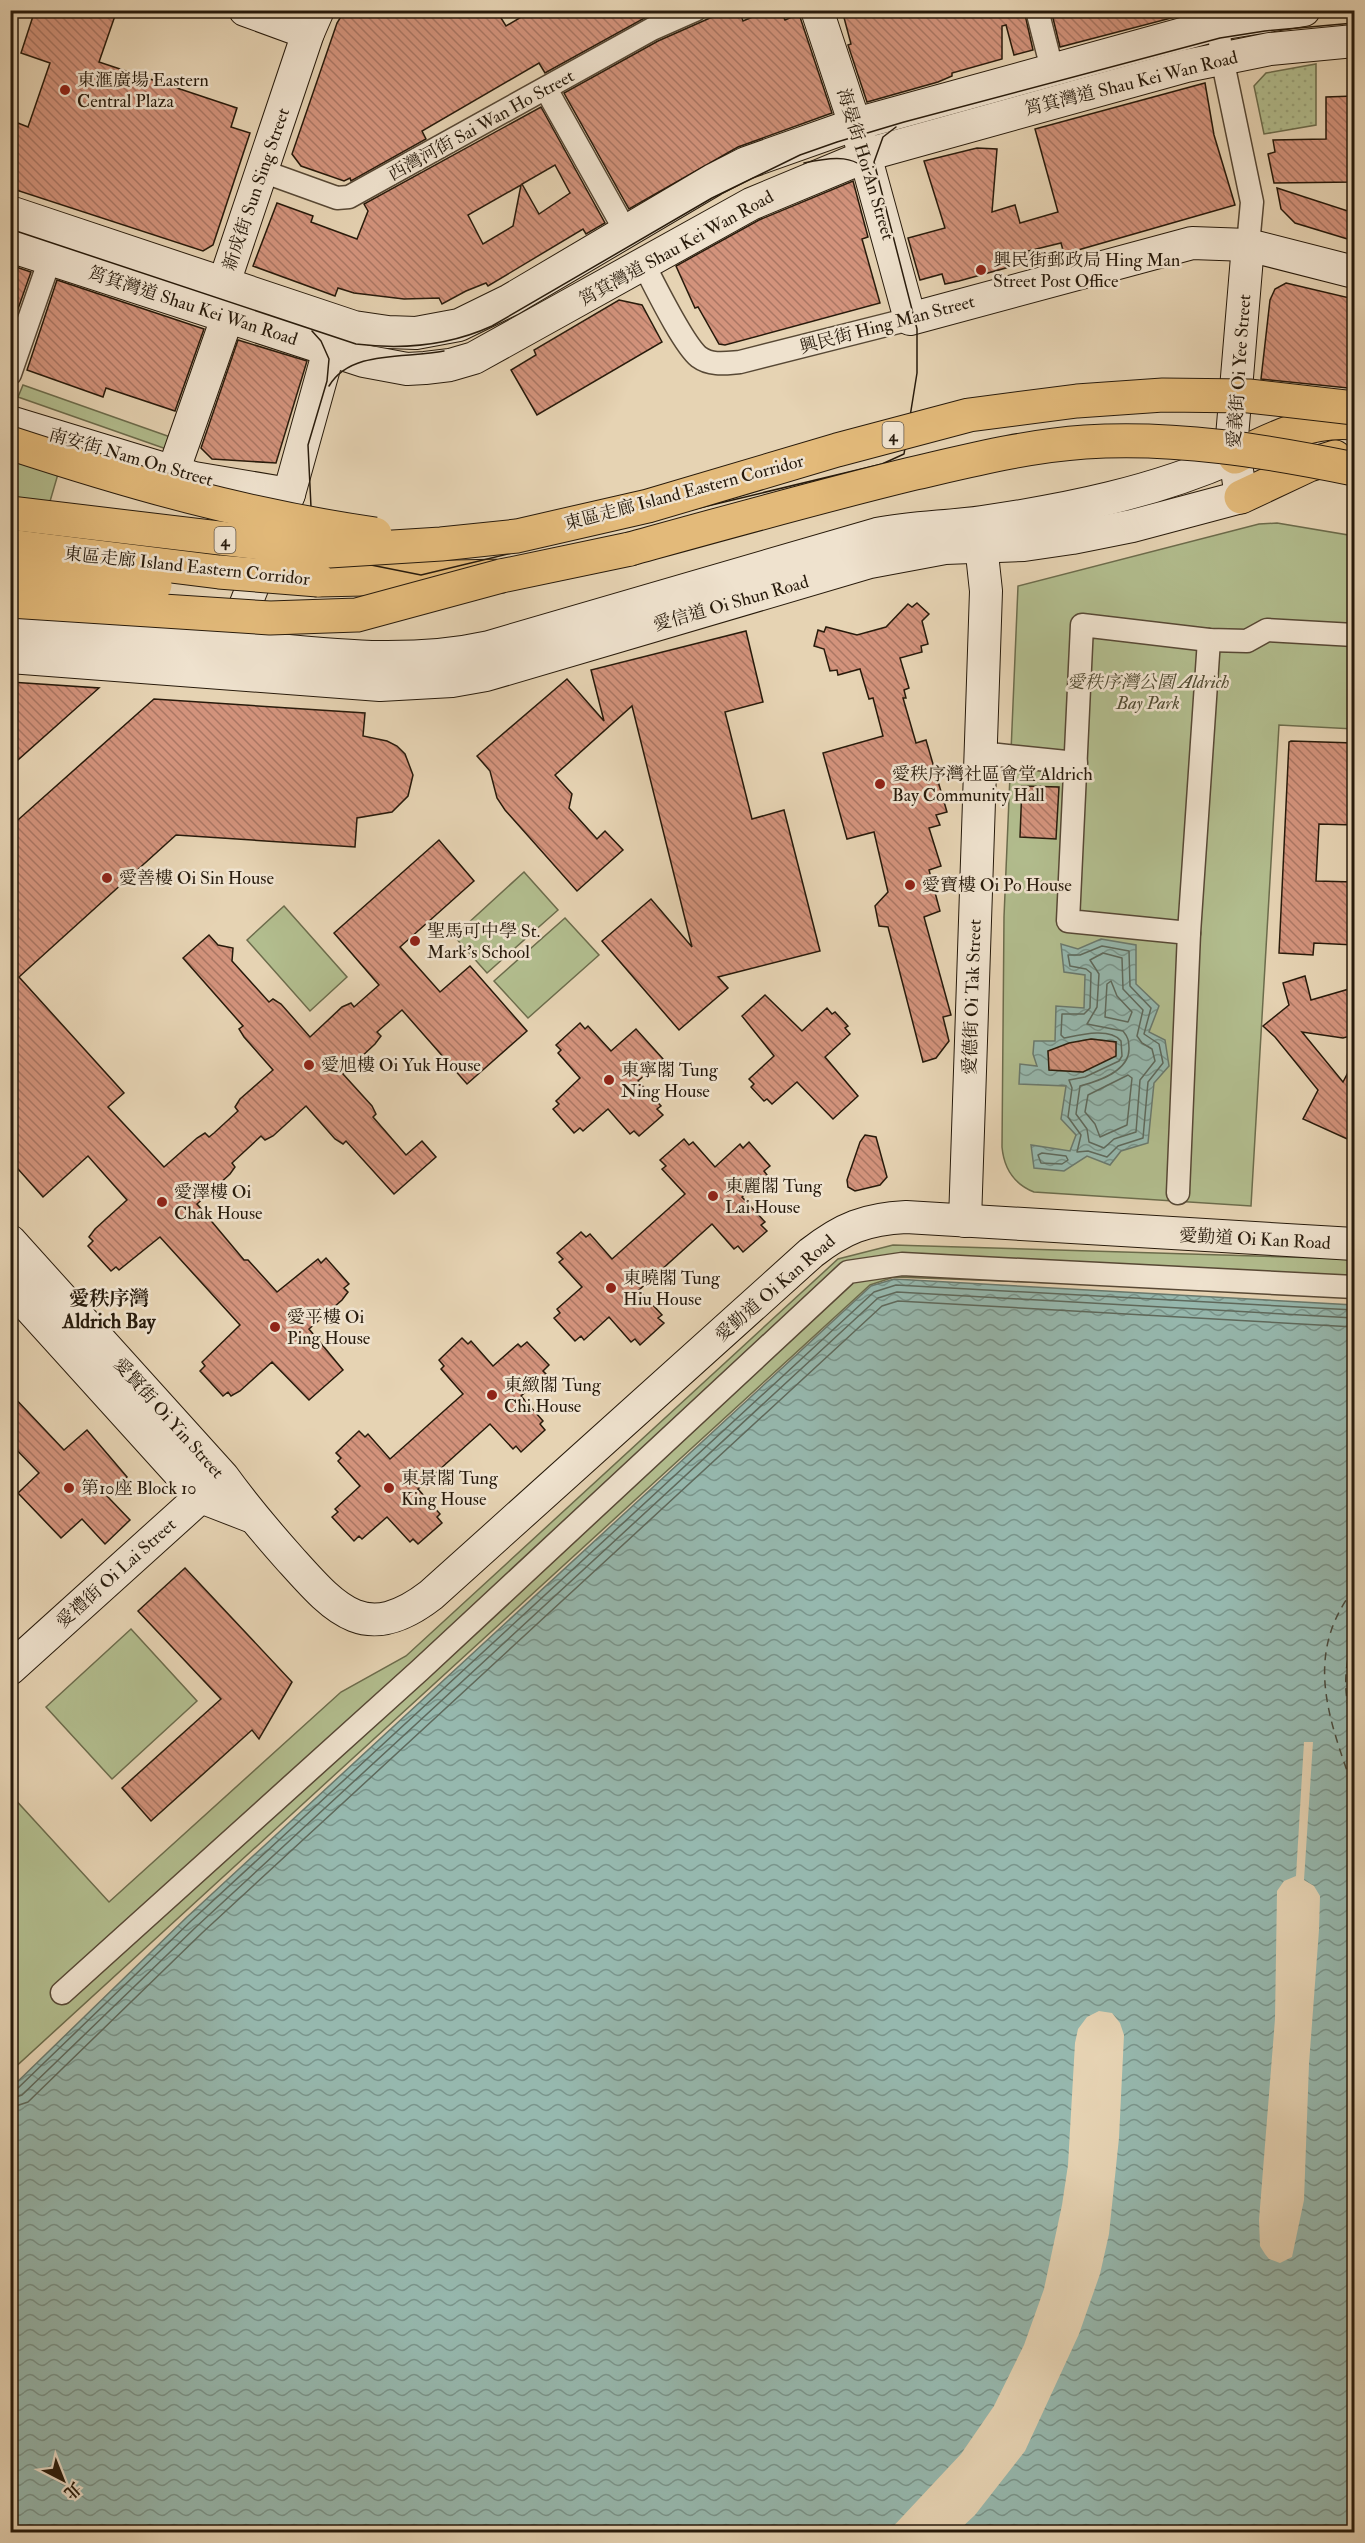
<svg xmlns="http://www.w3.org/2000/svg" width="1365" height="2543" font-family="'IM FELL Double Pica','Noto Serif TC',serif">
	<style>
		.grass { fill: url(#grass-dots); stroke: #6c6c4c; stroke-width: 1.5 }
		.park { fill: #b2bd8e; stroke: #6c6c4c; stroke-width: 1.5 }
		.water { fill: url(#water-waves); stroke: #6a796d; stroke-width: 1.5; fill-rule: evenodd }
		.pier { fill: #e6d3b3 }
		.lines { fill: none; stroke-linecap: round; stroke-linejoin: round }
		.shore { stroke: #5e695c; stroke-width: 1.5 }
		.ferry { stroke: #48493c; stroke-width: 1.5; stroke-dasharray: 8 6; stroke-linecap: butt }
		.building { fill: url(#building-back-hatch); stroke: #271a0b; stroke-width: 1.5; fill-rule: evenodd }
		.street-casing { stroke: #574835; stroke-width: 25 }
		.secondary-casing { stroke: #271a0b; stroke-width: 34 }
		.highway-casing { stroke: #271a0b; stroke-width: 35 }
		.street { stroke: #efe2ce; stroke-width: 22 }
		.secondary { stroke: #efe2ce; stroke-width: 32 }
		.highway { stroke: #e3ba7a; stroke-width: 33 }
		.tram { stroke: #271a0b; stroke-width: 1.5 }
		.highway-bridge-casing { stroke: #271a0b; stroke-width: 35; stroke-linecap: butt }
		.highway-bridge { stroke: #e3ba7a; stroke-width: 33 }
		.poi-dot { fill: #8f2418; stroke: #efe2ce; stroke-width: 2 }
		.labels { text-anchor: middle; stroke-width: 5; stroke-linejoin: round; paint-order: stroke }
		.shield { fill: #efe2ce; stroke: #635646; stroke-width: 1.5 }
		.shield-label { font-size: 16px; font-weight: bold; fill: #271a0b }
		.poi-label { font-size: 18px; fill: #271a0b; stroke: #efe2ce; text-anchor: start }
		.street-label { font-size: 18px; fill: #271a0b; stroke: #efe2ce }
		.park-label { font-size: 18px; font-style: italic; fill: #514b32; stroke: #efe2ce }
		.neighbourhood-label { font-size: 20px; font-weight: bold; fill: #271a0b; stroke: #efe2ce }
	</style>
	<defs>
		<pattern id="grass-dots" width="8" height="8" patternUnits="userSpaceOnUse" patternTransform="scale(1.5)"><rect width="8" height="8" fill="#b2bd8e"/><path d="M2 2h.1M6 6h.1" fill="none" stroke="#99a279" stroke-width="1.8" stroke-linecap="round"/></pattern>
		<pattern id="water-waves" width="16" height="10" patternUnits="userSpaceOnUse" patternTransform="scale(1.5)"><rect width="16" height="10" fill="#96b8ae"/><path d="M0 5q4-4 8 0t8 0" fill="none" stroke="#7a958c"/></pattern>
		<pattern id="building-back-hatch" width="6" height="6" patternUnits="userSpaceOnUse" patternTransform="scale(1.5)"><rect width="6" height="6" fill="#d3937c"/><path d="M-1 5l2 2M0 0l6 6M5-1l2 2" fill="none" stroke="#ab7764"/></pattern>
	</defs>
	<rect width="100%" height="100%" fill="#e6d3b3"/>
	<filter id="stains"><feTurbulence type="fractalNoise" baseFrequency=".00333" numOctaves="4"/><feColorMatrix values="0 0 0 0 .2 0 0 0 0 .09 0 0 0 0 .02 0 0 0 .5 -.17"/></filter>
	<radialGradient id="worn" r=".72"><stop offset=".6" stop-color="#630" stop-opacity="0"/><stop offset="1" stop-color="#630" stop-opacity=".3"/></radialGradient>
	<!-- grass -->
	<polygon class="grass" points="1316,64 1316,125 1264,134 1254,86 1266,73"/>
	<!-- park -->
	<g class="park">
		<polygon points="23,385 176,439 172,451 18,397"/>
		<polygon points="11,459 58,474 25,587 11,586"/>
		<path d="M1277 523 1354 536V729L1279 725 1251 1206 1034 1192C1014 1184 1004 1169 1002 1147L1004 917 1018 586 1259 524Z"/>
		<polygon points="524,872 558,910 487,973 454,936"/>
		<polygon points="284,906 347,977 310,1011 247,940"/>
		<polygon points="565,918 599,955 528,1018 494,981"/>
		<polygon points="893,1245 1354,1259 1354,1294 894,1277 870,1285 11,2071 11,1795 109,1902 341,1692 406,1656 838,1259"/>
		<polygon points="131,1629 197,1701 112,1779 46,1707"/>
	</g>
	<!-- water -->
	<g class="water">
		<path d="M1101 939 1136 945V984L1159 1006 1149 1032 1165 1040 1169 1066 1154 1083 1148 1143 1121 1151 1110 1165 1087 1156 1064 1171 1034 1168 1031 1145 1070 1151 1076 1135 1061 1119 1066 1086 1019 1084 1020 1064 1037 1066 1033 1054 1034 1041H1055L1056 1006 1084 1008 1085 975 1064 972 1061 944 1078 949ZM1092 1039 1116 1042 1083 1072 1050 1070 1048 1051Z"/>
		<polygon points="894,1279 1354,1305 1354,2532 11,2532 11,2088 187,1917 871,1286"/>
	</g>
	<!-- pier -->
	<g class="pier">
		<polygon points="1304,1742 1313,1742 1304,1880 1314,1886 1320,1896 1319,1930 1309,2064 1304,2200 1292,2257 1280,2263 1269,2259 1265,2254 1260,2246 1259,2220 1275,2019 1277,1891 1284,1881 1296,1876"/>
		<polygon points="1099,2011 1112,2013 1120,2023 1124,2035 1119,2138 1109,2234 1100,2274 1079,2334 1025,2451 975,2515 957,2532 888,2532 961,2454 994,2406 1024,2345 1044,2289 1062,2205 1068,2165 1075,2043 1078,2029 1087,2017"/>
	</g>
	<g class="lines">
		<!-- shore -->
		<g class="shore">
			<path d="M1102 946 1129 951 1130 986 1151 1008 1144 1034 1159 1044 1163 1063 1148 1082 1143 1138 1118 1146 1107 1157 1088 1151 1077 1152 1081 1135 1068 1117 1072 1088 1069 1080 1085 1077 1119 1061 1122 1056 1121 1041C1110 1027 1079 1035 1064 1038L1061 1035 1062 1014H1084L1090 1008 1091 973 1086 969 1070 966 1068 955H1080Z"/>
			<path d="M1103 953 1122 958 1123 989 1143 1010 1137 1036 1142 1043 1152 1049 1155 1061 1140 1080 1136 1132 1114 1139 1104 1148 1089 1142 1087 1129 1076 1114 1080 1086C1099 1081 1130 1071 1129 1048 1129 1041 1128 1037 1123 1031L1087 1024 1097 1007 1099 974 1090 960Z"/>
			<polygon points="1111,981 1117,996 1132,1012 1128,1022 1105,1017 1107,984"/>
			<polygon points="1128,1075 1132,1078 1127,1125 1100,1137 1095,1124 1085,1112 1088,1095"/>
			<polygon points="1042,1153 1066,1156 1068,1160 1062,1164 1041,1163 1038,1155"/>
			<polyline points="10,2091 17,2089 191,1921 874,1292 896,1285 1354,1310"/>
			<polyline points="10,2099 22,2095 196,1927 878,1298 897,1292 1354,1318"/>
			<polyline points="10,2108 28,2102 202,1933 882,1306 898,1301 1354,1327"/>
		</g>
		<!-- ferry -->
		<g class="ferry">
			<path d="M1354 1589C1302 1656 1330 1721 1354 1791"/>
			<path d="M1354 1633C1342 1675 1344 1693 1354 1735"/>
		</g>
	</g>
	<!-- building -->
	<g class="building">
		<polygon points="35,10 117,10 99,62 237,108 231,127 250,133 213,245 203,251 10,188 10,147 18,123 28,127 50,63 21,53"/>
		<polygon points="345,10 496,10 506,26 533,10 650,10 652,14 545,73 539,63 422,131 426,139 351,181 350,178 344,181 301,166 292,154 337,23"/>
		<polygon points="728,10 739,10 743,21 769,10 781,10 785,20 799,14 832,113 738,147 629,209 564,93 658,41"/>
		<polygon points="842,10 1024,10 1033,50 1014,55 1006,25 1002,26 1002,59 952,73 952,76 938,82 867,102 848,45 851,44"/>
		<polygon points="1051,10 1178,10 1179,16 1060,47"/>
		<polygon points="1205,83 1214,135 1235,205 1064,254 1061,243 1028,251 1031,261 959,281 945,284 942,274 920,280 908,238 945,228 924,161 977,148 997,149 992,212 1015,205 1020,223 1058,212 1035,129"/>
		<polygon points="1354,96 1354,182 1274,183 1268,154 1275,152 1273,140 1326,139 1326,97"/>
		<path d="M541 107 605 223 586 234 583 229 488 286 486 283 466 291 442 304 439 298 404 299 354 293 338 288 335 296 253 266 277 203 313 216 311 222 357 239 368 211 364 204ZM555 165 570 193 539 214 522 184ZM521 185 513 226 483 244 468 215Z"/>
		<polygon points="853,181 868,237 862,239 880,303 725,345 719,344 698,307 695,308 676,266 759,220"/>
		<polygon points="1277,188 1354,213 1354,241 1295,223 1281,209"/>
		<polygon points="10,265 31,272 12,326 10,325"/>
		<polygon points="57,280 204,329 175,411 106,388 103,397 27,370"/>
		<polygon points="1286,283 1354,299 1354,343 1348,388 1261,379 1270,300 1275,289"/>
		<polygon points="619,300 642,305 662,342 537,415 511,370 536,355 534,350"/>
		<polygon points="238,340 307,361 276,463 212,459 201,448"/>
		<polygon points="917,603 929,614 922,621 928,644 921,646 922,652 900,658 909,688 904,690 906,698 903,698 916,743 926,740 947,812 936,815 940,825 929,828 941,866 929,870 940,911 924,917 951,1015 943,1017 949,1041 936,1058 923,1062 888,927 879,926 875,906 888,892 874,832 847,839 823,753 883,736 873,698 869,699 860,669 838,675 837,670 830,671 824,649 814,646 818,630 824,632 826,627 857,635 886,627 908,604 912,607"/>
		<polygon points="746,631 763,702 725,712 752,819 784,810 820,951 718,977 728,988 679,1030 602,941 651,899 692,947 632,706 555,775 572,794 569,808 597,839 605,831 623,850 577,891 505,810 497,798 490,771 477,756 567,679 604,721 591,670"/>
		<polygon points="10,682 99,688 10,767"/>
		<polygon points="154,699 365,713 363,736 387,741 397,746 405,754 413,775 408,796 392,812 357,818 355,847 176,835 19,977 124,1093 108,1107 164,1167 197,1138 205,1133 209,1137 214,1133 238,1111 235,1107 240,1099 273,1070 244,1037 239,1029 243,1026 183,958 209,935 218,945 233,948 232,961 269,1002 273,999 281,1004 310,1037 342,1007 351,1003 354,1007 379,985 334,933 439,840 474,881 400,947 440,992 470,966 527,1031 467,1084 402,1010 377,1032 381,1036 375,1044 343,1074 372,1106 376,1114 373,1117 406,1155 422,1141 436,1157 394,1194 346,1141 343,1144 335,1139 306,1106 273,1136 265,1140 261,1136 232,1163 235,1167 230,1174 197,1204 244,1260 248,1260 277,1292 318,1259 321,1263 326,1258 349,1284 344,1288 348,1292 342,1300 309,1329 343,1370 309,1400 272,1362 240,1391 231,1396 228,1392 223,1396 200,1371 205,1366 202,1362 240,1325 160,1237 119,1270 116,1267 111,1271 88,1246 93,1241 89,1237 95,1229 127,1200 88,1156 43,1197 10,1160 10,827"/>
		<polygon points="1291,741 1354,743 1354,825 1319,824 1316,881 1354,882 1354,945 1314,943 1313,955 1279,953 1289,742"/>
		<polygon points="1022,786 1059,787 1056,839 1020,837"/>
		<polygon points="1305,976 1311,1000 1349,989 1350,993 1354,991 1354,1035 1343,1038 1302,1032 1343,1082 1354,1061 1354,1142 1303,1119 1318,1090 1275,1037 1263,1026 1289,1005 1283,983"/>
		<polygon points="765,995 802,1031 827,1008 832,1014 835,1012 848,1026 845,1028 850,1034 825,1057 858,1096 833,1119 797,1082 772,1104 767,1099 764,1101 751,1087 754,1084 749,1079 774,1056 742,1016"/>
		<polygon points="580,1023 585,1029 588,1026 611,1051 636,1029 663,1059 638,1081 661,1106 657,1109 663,1115 639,1136 634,1131 630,1134 608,1109 583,1131 580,1128 574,1133 553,1109 559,1104 556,1101 580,1078 558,1053 561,1050 556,1045"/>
		<polygon points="1091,1039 1116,1042 1116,1056 1083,1072 1049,1070 1048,1051 1069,1043"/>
		<polygon points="865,1135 876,1137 887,1177 880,1185 855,1191 848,1187 847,1180 860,1142"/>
		<polygon points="684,1139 689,1145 693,1142 715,1167 740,1144 743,1148 749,1142 770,1166 764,1171 767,1175 742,1197 765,1222 761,1225 767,1231 743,1252 738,1246 734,1249 712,1224 639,1290 662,1315 658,1318 664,1323 640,1345 635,1339 631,1342 609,1317 584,1340 581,1336 575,1341 554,1318 560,1313 557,1309 582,1287 559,1262 563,1259 557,1253 581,1232 586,1237 590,1234 612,1259 648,1227 685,1194 662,1169 666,1166 660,1160"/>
		<polygon points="462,1338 468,1344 471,1341 493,1366 518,1344 521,1347 527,1342 549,1365 543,1371 546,1374 521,1396 543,1421 540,1424 545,1430 521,1452 516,1446 513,1449 490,1424 418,1489 440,1514 437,1517 442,1523 418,1544 413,1539 410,1542 387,1517 362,1539 359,1536 354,1541 332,1517 338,1512 335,1509 360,1486 338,1461 341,1458 336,1453 359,1431 365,1437 368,1434 390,1459 463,1394 441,1369 444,1366 439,1360"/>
		<polygon points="10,1393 64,1450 87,1430 127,1477 107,1496 130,1520 105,1544 82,1519 61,1538 18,1493 39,1473 10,1443"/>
		<polygon points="185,1568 292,1682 259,1739 252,1730 151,1821 122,1788 221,1699 138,1611"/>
	</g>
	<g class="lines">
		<defs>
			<g id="street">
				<polyline points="1037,10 1052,69"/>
				<polyline points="1216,10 1222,58 1252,202 1248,245"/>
				<polyline points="546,89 625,230"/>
				<polyline points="262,171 337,198 349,197 652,29 695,10"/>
				<path d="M644 265C655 286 683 344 699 357 711 366 727 363 740 362L910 319"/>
				<polyline points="10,374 50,259"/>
				<polyline points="980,753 1076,763"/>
				<polyline points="1189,933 1068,921 1082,625 1209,640 1247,641 1267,630 1354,635"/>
				<polyline points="1178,1193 1189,933 1209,640"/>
				<polyline points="62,1993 420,1670 848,1272 902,1264 1354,1287"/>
			</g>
			<g id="secondary">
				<polyline points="245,10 308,33"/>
				<polyline points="817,10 865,155 910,319 1192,243 1248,245 1354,272"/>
				<polyline points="10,212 354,327 388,332 416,333 459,325 510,300 713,180 746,163 856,124 1219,24 1304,10"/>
				<polyline points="10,246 364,361 407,369 425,368 450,365 474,358 751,204 876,152 1186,66 1270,49 1354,41"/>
				<polyline points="10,422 194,478 289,494"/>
				<polyline points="173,472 227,318 224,283 308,33 318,10"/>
				<path d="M10 632C83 637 157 638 230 645 317 654 403 666 489 647L877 534C912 527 947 527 982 522 1067 510 1154 492 1233 457"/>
				<polyline points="232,639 289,494 329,350"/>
				<polyline points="10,657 380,685 452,681 486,675 870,562 945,548 1024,545 1072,538 1132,526 1241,497 1232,437 1248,245"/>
				<polyline points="965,1221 986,591 979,526"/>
				<path d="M10 1241 223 1477C244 1506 266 1532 290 1559 335 1609 365 1646 431 1595L811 1253C843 1228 866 1219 906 1217L1354 1244"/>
				<polyline points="10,1286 201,1497 250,1516"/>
				<polyline points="10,1669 217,1482"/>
			</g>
			<g id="highway">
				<path d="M1235 457C1273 438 1311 419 1354 423"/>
				<polyline points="1241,497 1309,465 1335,457"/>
				<polyline points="318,580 501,576 630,549"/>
			</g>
		</defs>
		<!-- street casing -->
		<use href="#street" class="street-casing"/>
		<!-- secondary casing -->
		<use href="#secondary" class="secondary-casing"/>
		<!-- highway casing -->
		<use href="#highway" class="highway-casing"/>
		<!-- street -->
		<use href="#street" class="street"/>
		<!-- secondary -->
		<use href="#secondary" class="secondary"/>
		<!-- highway -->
		<use href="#highway" class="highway"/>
		<!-- tram -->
		<g class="tram">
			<path d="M804 163C831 157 859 152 875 181"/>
			<path d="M10 229 356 344C404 350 448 346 492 326L712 198 800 155 837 142 904 122 1220 38 1265 31 1354 23"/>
			<polyline points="312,331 321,341 329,359 327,381 308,445 311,507 319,531 371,565 421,575 882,464 904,454 917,373 917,329 874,162 883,137 896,127"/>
			<path d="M329 386C351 349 407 359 444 351"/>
		</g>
		<defs>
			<g id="highway-bridge">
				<path d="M10 443C132 483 248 516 375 534"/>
				<polyline points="10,513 329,551 441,544 517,536 648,506 837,450 969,415 1077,401 1163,395 1249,396 1354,408"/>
				<polyline points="10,546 219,572 318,580"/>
				<path d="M630 549C724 523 817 497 911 474 968 461 1026 446 1085 442 1175 436 1266 451 1354 469"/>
				<polyline points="10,575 155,585"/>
				<polyline points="10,601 270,618 357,615 501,576"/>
			</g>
		</defs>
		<!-- highway-bridge casing -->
		<use href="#highway-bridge" class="highway-bridge-casing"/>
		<!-- highway-bridge -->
		<use href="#highway-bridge" class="highway-bridge"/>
	</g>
	<!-- markers -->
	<g class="poi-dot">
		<circle cx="65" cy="90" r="6"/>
		<circle cx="981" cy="270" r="6"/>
		<circle cx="880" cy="784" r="6"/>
		<circle cx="107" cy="878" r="6"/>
		<circle cx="910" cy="885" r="6"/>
		<circle cx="415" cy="941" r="6"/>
		<circle cx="309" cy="1065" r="6"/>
		<circle cx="609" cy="1080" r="6"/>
		<circle cx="713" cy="1196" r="6"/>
		<circle cx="162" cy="1202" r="6"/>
		<circle cx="611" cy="1288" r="6"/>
		<circle cx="275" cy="1327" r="6"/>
		<circle cx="492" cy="1395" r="6"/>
		<circle cx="69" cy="1488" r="6"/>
		<circle cx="389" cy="1488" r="6"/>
	</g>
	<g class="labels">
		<!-- shield labels -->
		<g class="shield">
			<rect x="882.5" y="422" width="21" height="26" rx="4.5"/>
			<rect x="214.5" y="527" width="21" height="26" rx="4.5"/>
		</g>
		<g class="shield-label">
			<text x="893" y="441">4</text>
			<text x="225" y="546">4</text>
		</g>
		<!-- poi labels -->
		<g class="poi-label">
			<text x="77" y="86">東滙廣場 Eastern<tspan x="77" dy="21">Central Plaza</tspan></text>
			<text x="993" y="266">興民街郵政局 Hing Man<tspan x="993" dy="21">Street Post Office</tspan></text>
			<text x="892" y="780">愛秩序灣社區會堂 Aldrich<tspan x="892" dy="21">Bay Community Hall</tspan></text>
			<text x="119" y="884">愛善樓 Oi Sin House</text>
			<text x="922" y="891">愛寶樓 Oi Po House</text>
			<text x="427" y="937">聖馬可中學 St.<tspan x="427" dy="21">Mark's School</tspan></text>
			<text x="321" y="1071">愛旭樓 Oi Yuk House</text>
			<text x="621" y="1076">東寧閣 Tung<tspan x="621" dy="21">Ning House</tspan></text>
			<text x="725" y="1192">東麗閣 Tung<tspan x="725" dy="21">Lai House</tspan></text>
			<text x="174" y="1198">愛澤樓 Oi<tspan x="174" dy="21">Chak House</tspan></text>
			<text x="623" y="1284">東曉閣 Tung<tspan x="623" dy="21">Hiu House</tspan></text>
			<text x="287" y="1323">愛平樓 Oi<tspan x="287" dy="21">Ping House</tspan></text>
			<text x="504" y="1391">東緻閣 Tung<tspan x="504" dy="21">Chi House</tspan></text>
			<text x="401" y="1484">東景閣 Tung<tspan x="401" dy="21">King House</tspan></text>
			<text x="81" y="1494">第10座 Block 10</text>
		</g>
		<!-- street labels -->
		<g class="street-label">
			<text transform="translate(1131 83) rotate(-14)" y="6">筲箕灣道 Shau Kei Wan Road</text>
			<text transform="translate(481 125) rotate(-29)" y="6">西灣河街 Sai Wan Ho Street</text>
			<text transform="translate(866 164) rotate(73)" y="6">海晏街 Hoi An Street</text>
			<text transform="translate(256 189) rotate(-71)" y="6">新成街 Sun Sing Street</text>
			<text transform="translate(676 248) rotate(-29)" y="6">筲箕灣道 Shau Kei Wan Road</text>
			<text transform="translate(193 306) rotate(18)" y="6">筲箕灣道 Shau Kei Wan Road</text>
			<text transform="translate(887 324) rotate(-15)" y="6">興民街 Hing Man Street</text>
			<text transform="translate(1239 371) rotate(-86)" y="6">愛義街 Oi Yee Street</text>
			<text transform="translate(131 457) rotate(16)" y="6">南安街 Nam On Street</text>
			<text transform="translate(684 492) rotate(-15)" y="6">東區走廊 Island Eastern Corridor</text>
			<text transform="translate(187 566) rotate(6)" y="6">東區走廊 Island Eastern Corridor</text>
			<text transform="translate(731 603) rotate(-16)" y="6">愛信道 Oi Shun Road</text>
			<text transform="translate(972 997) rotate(-88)" y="6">愛德街 Oi Tak Street</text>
			<text transform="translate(1255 1239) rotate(3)" y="6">愛勤道 Oi Kan Road</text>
			<text transform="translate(775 1288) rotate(-41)" y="6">愛勤道 Oi Kan Road</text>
			<text transform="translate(169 1418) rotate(48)" y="6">愛賢街 Oi Yin Street</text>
			<text transform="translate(116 1573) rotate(-42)" y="6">愛禮街 Oi Lai Street</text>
		</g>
		<!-- park labels -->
		<g class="park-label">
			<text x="1148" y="688">愛秩序灣公園 Aldrich<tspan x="1148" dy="21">Bay Park</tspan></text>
		</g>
		<!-- neighbourhood labels -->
		<g class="neighbourhood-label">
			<text x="109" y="1305">愛秩序灣<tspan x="109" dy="23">Aldrich Bay</tspan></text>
		</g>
	</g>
	<!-- margin -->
	<rect width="1365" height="2543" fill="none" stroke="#e6d3b3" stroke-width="36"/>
	<rect x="12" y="12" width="1341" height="2519" fill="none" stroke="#271a0b" stroke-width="3"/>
	<rect x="18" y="18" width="1329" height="2507" fill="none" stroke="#271a0b" stroke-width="1.5"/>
	<!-- north arrow -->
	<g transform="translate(63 2480) rotate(138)" stroke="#efe2ce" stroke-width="4.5" paint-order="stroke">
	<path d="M0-4.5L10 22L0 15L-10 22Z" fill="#271a0b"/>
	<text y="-9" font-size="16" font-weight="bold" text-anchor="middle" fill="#271a0b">北</text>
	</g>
	<rect width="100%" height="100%" filter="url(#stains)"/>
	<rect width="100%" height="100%" fill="url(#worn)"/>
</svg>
